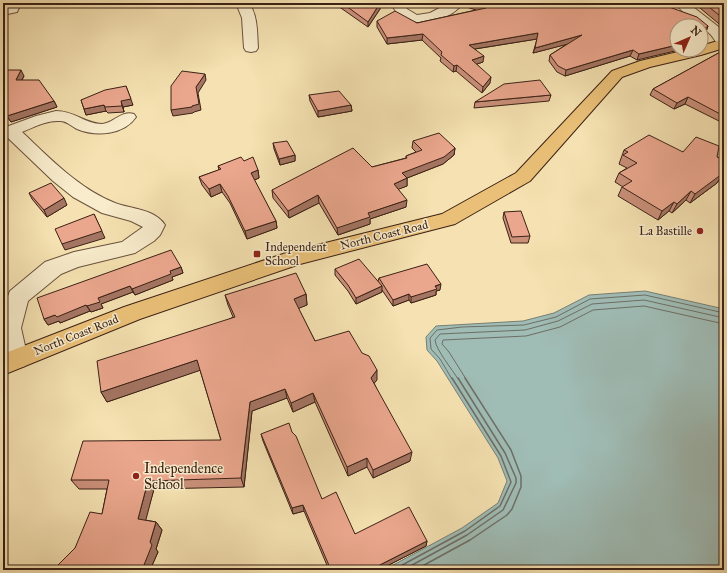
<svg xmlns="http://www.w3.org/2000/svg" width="727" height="573" font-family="'IM FELL Great Primer',serif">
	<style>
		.water { fill: #9fbcb5; stroke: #777e75 }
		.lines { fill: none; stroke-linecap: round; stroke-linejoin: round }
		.shore-far1 { stroke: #6d6e65; stroke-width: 1 }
		.shore { stroke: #6d6e65; stroke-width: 1.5 }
		.street-casing { stroke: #6a513c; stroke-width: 2 }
		.primary-casing { stroke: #3b2115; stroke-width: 2 }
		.street { fill: #f8eccc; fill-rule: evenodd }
		.primary { fill: #eac078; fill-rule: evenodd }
		.wall { fill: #ca907a; stroke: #3b2115 }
		.shaded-wall { fill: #a47563; stroke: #3b2115 }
		.building { fill: #eba78e; stroke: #3b2115 }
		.poi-dot { fill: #8f2418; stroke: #f8eccc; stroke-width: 1.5 }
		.labels { text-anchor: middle; stroke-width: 3; stroke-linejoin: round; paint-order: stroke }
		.poi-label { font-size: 12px; fill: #3b2115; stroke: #f8eccc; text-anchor: end }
		.street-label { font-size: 12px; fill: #3b2115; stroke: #f8eccc }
		.near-poi-label { font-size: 14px; fill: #3b2115; stroke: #f8eccc; text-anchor: start }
	</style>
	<rect width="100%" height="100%" fill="#f5e1b1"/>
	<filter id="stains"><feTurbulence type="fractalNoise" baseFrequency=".005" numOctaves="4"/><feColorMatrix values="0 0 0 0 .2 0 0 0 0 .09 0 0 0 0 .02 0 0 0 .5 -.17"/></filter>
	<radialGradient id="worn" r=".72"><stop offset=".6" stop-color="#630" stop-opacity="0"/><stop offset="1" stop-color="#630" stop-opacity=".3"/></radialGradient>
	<!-- water -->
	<polygon class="water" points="645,291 724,309 724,570 384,570 462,528 498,503 507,481 498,458 437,361 427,350 426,337 436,326 523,321 554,313 589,295"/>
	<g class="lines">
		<!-- shore-far1 -->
		<g class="shore-far1">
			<polyline points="452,379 440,359 431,349 430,338 437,330 462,327 524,325 556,317 590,299 645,295 724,313"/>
			<path d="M458 379C452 369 436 350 435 340L440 334 525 330 558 321 592 304 644 300 724 318"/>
			<polyline points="466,379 449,352 442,344 443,340 526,336 560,327 593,310 644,306 724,324"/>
		</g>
		<!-- shore -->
		<g class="shore">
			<polyline points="393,570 465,531 500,506 511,482 501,456 452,378"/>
			<polyline points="403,570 467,535 503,510 516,483 516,478 505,453 458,378"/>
			<polyline points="415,570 470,540 507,515 512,509 521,487 521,476 511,450 465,378"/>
		</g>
		<defs>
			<g id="street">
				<polygon points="9,3 21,3 17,12 3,15 3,7 7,6"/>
				<path d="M236 3H249C258 16 257 33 258 48L256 51 251 52 246 51 244 48 242 18Z"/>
				<path d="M391 3H403L407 9 417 15 430 13 449 3H463C452 19 423 27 405 19 398 16 394 9 391 3Z"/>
				<path d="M676 3H688L720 28 724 34V47C717 45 715 40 711 35 700 23 684 17 676 3Z"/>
				<path d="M56 111C75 111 85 124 102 124 114 123 121 110 134 114L136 117C124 135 96 137 77 129 71 126 67 121 60 121 47 120 34 127 22 132 51 159 78 188 115 203 131 209 155 209 165 225L160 235 154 241 135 253 78 267 61 274 28 301 21 328 28 359 25 366 16 369 7 366 3 355V309L10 291 45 262 74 252 122 242 143 227 131 221 102 213 73 197 53 181 8 138 3 136V126L6 127 36 116Z"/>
			</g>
			<polygon id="primary" points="724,39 724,48 701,55 650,67 622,77 530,181 455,224 300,264 140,319 3,375 3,354 124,307 289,252 442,214 516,173 612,71 640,61 686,50 701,50 701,46"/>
		</defs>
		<!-- street casing -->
		<use href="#street" class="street-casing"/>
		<!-- primary casing -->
		<use href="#primary" class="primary-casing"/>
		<!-- street -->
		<use href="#street" class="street"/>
		<!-- primary -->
		<use href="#primary" class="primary"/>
	</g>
	<!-- wall -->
	<g class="wall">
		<polygon points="330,3 380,3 380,9 368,27 338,6"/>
		<polygon points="463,3 618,3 708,26 706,32 701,36 701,26 637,60 630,56 565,76 557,72 549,61 550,55 567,44 533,53 537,39 475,49 483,62 477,64 490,83 482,93 456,71 453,72 440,61 441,58 422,40 387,44 377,27 377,21 417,23 476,10 463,6"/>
		<polygon points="694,3 724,3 724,28"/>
		<polygon points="724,50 724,125 719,121 685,104 674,109 650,95 653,89"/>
		<polygon points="3,60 4,70 24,76 22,80 54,101 57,107 11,122 3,111"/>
		<polygon points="309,95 351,105 352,111 318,117 310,101"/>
		<polygon points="551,95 549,101 474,108 475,102"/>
		<polygon points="81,100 133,105 123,107 124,112 108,113 106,111 86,115"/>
		<polygon points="413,141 455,148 454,155 443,164 407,178 407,186 398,189 406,207 370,219 370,224 338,235 319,203 289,218 273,198 272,190 372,167 406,158 406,156 416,152 412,148"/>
		<polygon points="273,143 295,155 295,161 280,165 274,149"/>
		<polygon points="624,150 683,152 717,157 724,160 724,173 722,175 717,183 690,203 686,200 672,213 669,211 658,220 618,196 622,187 623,187 615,182 619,173 627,168 619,164"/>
		<polygon points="244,161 258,170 259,178 254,180 276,221 277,228 247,239 230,203 222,192 211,197 202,185 199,177 219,170 218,166"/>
		<polygon points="29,193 67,205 47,217 32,199"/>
		<polygon points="504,212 530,236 528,243 511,243 503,218"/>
		<polygon points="181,267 183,273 172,277 173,280 135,295 133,292 101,304 103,308 91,312 90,311 60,323 59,321 48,325 44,319"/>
		<polygon points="335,269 378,281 379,278 440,290 436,291 436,295 411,303 409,300 393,306 382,290 382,292 356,304 348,291 335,275"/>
		<polygon points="306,294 307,305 298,308 315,341 377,380 374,383 410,461 373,478 367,467 348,476 315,402 293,412 287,398 252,411 244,487 154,489 145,520 156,522 162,530 156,549 158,552 150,570 53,570 75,548 102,514 107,489 79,489 71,480 221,440 200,370 107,402 101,392 233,317 228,305 225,295"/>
		<polygon points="261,434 355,534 427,541 426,546 379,570 329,570 304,511 293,514 263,441"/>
	</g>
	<!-- shaded-wall -->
	<g class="shaded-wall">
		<polygon points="380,3 380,9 368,27 368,22"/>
		<polygon points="3,18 7,39 3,41"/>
		<polygon points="708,26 706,32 701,36 701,32"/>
		<polygon points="538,33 537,39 468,50 469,45"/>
		<polygon points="423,34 422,40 387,44 387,38"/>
		<polygon points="582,35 580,41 533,53 535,48"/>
		<polygon points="677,45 677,50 679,50 637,60 639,54"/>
		<polygon points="633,50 630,56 565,76 566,70"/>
		<polygon points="484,56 483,62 471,66 472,60"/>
		<polygon points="3,60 5,76 3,71"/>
		<polygon points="457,65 456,71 453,72 454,66"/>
		<polygon points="21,70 24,76 19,85 16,80"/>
		<polygon points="205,74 206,80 198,93 201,110 194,112 193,113 173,116 171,110 196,87"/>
		<polygon points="491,77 490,83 482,93 483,87"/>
		<polygon points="126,86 133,105 123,107 124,112 121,101"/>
		<polygon points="688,97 685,104 674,109 677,103"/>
		<polygon points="54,101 57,107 11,122 7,116"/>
		<polygon points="104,105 106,111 86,115 84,109"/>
		<polygon points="351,105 352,111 318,117 318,111"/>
		<polygon points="455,148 454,155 443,164 402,180 402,173"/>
		<polygon points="295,155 295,161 280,165 279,159"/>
		<polygon points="724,168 724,173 722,175 717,183 690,203 695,194 719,172"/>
		<polygon points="258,170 259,178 252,181 251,173"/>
		<polygon points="407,178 407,186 394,191 394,184"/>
		<polygon points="220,184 222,192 211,197 209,189"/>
		<polygon points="691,191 686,200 672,213 677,204"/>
		<polygon points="318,195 319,203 289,218 288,211"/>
		<polygon points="64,198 67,205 47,217 44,210"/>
		<polygon points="407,200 406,207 370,219 370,224 338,235 337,228 368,213"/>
		<polygon points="674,202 669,211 658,220 662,211"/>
		<polygon points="94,214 105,238 65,250 62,244"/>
		<polygon points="276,221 277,228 247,239 245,231"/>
		<polygon points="181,267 183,273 172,277 173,280 135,295 132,289 170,271"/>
		<polygon points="441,284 440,290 436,291 436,295 411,303 411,297"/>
		<polygon points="130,286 133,292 101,304 103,308 91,312 87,306 98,298"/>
		<polygon points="382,286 382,292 356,304 356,298"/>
		<polygon points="306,294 307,305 295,310 294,299"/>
		<polygon points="409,294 409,300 393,306 393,300"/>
		<polygon points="86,305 90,311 60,323 59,321 48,325 44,319 55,315"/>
		<polygon points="197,360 201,370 107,402 101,392"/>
		<polygon points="377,370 377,380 371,387 371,378"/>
		<polygon points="285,389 287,398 252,411 244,487 241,478 250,402"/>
		<polygon points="313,393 315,402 293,412 291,403"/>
		<polygon points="412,452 410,461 373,478 373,470"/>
		<polygon points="367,458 367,467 348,476 347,467"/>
		<polygon points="148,481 154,489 144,527 138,519"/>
		<polygon points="303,505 304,511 293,514 292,508"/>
		<polygon points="156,522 162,530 156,549 158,552 150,570 142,570"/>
		<polygon points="427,541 426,546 379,570 370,570"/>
	</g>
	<!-- building -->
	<g class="building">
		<polygon points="342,3 380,3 368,22"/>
		<polygon points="472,3 618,3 629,4 630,3 658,3 697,17 708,26 701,32 701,26 677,26 677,45 639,54 633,50 566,70 558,66 550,55 582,35 535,48 538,33 469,45 484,56 472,60 491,77 483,87 457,65 454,66 441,55 442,52 423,34 387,38 377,21 395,11 417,23 486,8"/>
		<polygon points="704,3 724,3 724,19"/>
		<polygon points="3,25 5,33 3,34"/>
		<polygon points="724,50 724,68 723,68 724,69 724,116 688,97 677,103 653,89"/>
		<polygon points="3,70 21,70 16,80 39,80 54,101 7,116 3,110"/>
		<polygon points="182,71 205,74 196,87 199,104 192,106 192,107 171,110 171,86"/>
		<polygon points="540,80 551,95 475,102 504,84"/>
		<polygon points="126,86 131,99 121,101 122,106 105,107 104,105 84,109 81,100 105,90"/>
		<polygon points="339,91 351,105 318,111 309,95"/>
		<polygon points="439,133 455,148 444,157 402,173 407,178 394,184 407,200 368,213 370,217 337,228 318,195 288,211 272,190 353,148 372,167 407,158 406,156 422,150 413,141"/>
		<polygon points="649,135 683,152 696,137 719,146 717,157 724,160 724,168 719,172 722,174 695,194 691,191 677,204 674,202 662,211 622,187 632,181 619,173 637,163 623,155 628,152 624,150"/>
		<polygon points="287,141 295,155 279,159 273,143"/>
		<polygon points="241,157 244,161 253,157 258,170 251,173 276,221 245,231 228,196 220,184 209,189 199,177 221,169 218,166"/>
		<polygon points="51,183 64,198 44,210 29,193"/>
		<polygon points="521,211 530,236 512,237 504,212"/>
		<polygon points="94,214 102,231 62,244 55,229"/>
		<polygon points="171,250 181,267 170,271 171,274 132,289 130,286 98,298 100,302 87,306 86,305 57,317 55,315 44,319 37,298"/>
		<polygon points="359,259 382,286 356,298 348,285 335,269"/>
		<polygon points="427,264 441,284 435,286 437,289 411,297 409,294 393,300 379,278"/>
		<polygon points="296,273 306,294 294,299 315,341 349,331 362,353 369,356 377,370 371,378 412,452 373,470 367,458 347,467 313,393 291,403 285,389 250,402 241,478 148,481 138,519 156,522 150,542 152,545 142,570 53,570 75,548 90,512 102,514 109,480 71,480 83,441 221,440 197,360 101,392 97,361 235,317 225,295"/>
		<polygon points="289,423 292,432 296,436 322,499 336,492 355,534 409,507 427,541 370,570 331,570 303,505 292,508 261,434"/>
	</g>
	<!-- markers -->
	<g class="poi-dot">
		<circle cx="700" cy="231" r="4"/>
		<rect x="253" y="250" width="8" height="8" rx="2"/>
		<circle cx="136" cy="476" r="4"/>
	</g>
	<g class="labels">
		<!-- poi labels -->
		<g class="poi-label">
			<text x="692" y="235">La Bastille</text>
			<text x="265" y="251" text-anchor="start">Independent<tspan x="265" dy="14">School</tspan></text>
		</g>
		<!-- street labels -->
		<g class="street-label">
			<text transform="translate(384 235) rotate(-14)" y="4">North Coast Road</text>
			<text transform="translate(76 335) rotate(-22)" y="4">North Coast Road</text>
		</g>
		<!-- near-poi labels -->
		<g class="near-poi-label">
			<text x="144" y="473">Independence<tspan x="144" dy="16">School</tspan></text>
		</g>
	</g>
	<!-- margin -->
	<rect width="727" height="573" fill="none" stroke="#f5e1b1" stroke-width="16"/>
	<rect x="4" y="4" width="719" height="565" fill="none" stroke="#3b2115" stroke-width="2"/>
	<rect x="8" y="8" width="711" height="557" fill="none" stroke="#3b2115"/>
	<!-- north arrow -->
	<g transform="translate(689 38) rotate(45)"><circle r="19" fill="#f8eccc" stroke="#ac9b83"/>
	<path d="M0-3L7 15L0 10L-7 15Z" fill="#8f2418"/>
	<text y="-6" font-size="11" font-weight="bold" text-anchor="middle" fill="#3b2115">N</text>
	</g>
	<rect width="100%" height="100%" filter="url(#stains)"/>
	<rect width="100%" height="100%" fill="url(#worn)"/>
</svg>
